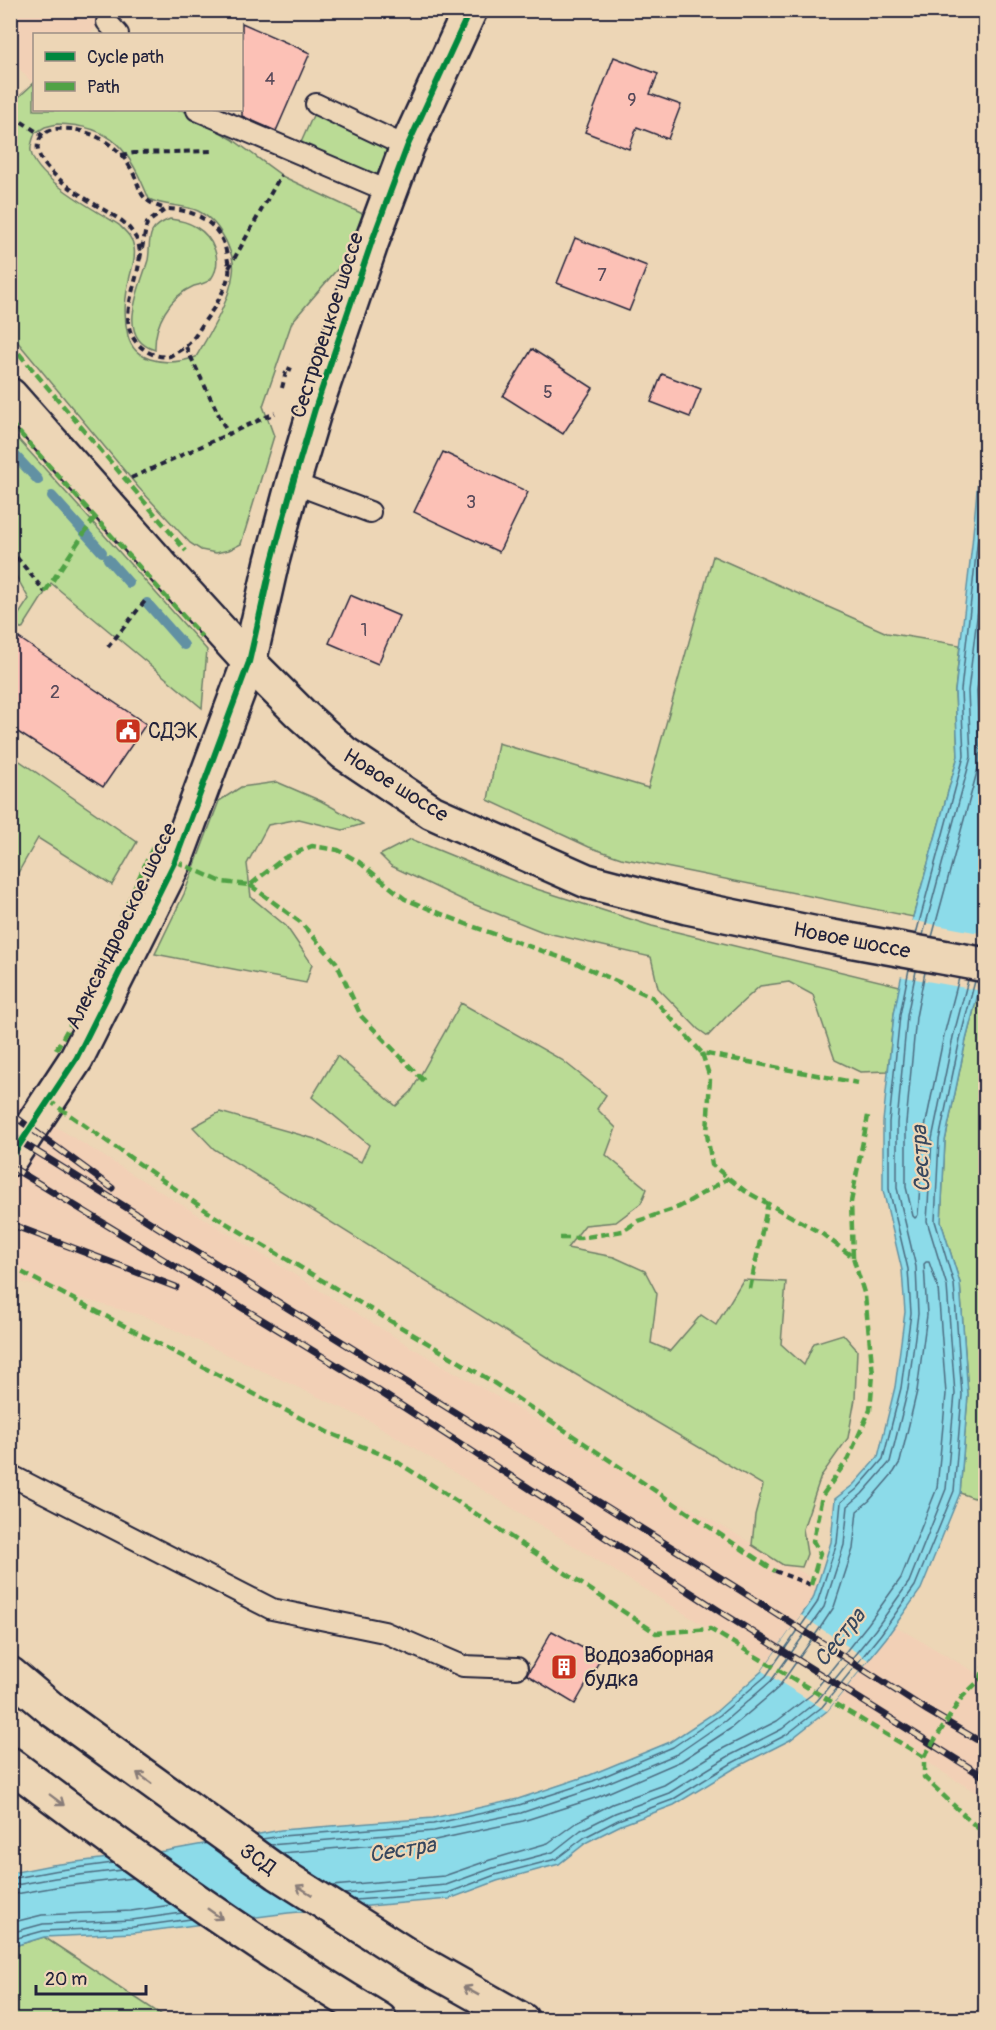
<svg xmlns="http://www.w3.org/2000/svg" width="996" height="2030" font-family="Pangolin,sans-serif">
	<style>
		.built { fill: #f2d0b6 }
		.green { fill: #badb95; stroke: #6e7e68; stroke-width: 1.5; fill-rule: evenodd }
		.water { fill: #8cdbe9; stroke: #6291a3; stroke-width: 1.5 }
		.pier { fill: #edd6b6 }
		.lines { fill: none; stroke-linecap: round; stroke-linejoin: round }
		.shore { stroke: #4c6c81; stroke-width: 1.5 }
		.stream { stroke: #6291a3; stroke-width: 10 }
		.building { fill: #fcc1b6; stroke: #22223b; stroke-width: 1.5 }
		.lane-casing { stroke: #22223b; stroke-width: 24 }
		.secondary-casing { stroke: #22223b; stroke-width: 38 }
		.highway-casing { stroke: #22223b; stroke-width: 38 }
		.path { stroke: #22223b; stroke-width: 4; stroke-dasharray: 6 4.5; stroke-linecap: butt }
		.lane { stroke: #edd6b6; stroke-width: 20 }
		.secondary { stroke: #edd6b6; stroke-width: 33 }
		.highway { stroke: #edd6b6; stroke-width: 33 }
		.rail-casing { stroke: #22223b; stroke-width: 7 }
		.rail { stroke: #edd6b6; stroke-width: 4.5; stroke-dasharray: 14; stroke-linecap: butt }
		.quiet { stroke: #50a245; stroke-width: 4.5; stroke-dasharray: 9 4.5; stroke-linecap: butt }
		.cycleway-casing { stroke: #edd6b6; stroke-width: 10 }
		.cycleway { stroke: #00873e; stroke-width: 6 }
		.oneway { stroke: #887c78 }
		.labels { text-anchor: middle; stroke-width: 4.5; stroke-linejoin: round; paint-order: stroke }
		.number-label { font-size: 18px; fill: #584a5a }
		.street-label { font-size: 21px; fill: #22223b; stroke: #edd6b6 }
		.poi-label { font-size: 21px; fill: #22223b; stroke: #edd6b6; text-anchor: start }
		.water-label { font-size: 22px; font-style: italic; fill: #37475e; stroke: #edd6b6 }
	</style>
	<rect width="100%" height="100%" fill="#edd6b6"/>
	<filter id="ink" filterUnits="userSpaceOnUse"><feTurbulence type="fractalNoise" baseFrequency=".0167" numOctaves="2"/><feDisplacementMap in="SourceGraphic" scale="12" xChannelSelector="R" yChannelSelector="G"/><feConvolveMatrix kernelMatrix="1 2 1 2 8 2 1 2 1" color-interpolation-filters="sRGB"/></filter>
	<g filter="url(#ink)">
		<!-- built -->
		<g class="built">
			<polygon points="11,11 116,11 89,34 34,34 33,84 11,59"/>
			<polygon points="10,1097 50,1123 411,1347 985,1678 985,1798 372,1422 147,1317 11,1279"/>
		</g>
		<!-- green -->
		<g class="green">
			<path d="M34 83V110H182L232 139 284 177 367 216 351 262 340 266 292 322 263 406 274 436 241 544 229 550 216 553 201 550 190 543 138 487 11 334 10 105ZM57 124C114 125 129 151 149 199 165 207 183 204 198 211 212 218 219 228 226 241 230 251 235 261 233 273 230 301 210 333 196 357 181 362 165 364 150 359 138 355 131 348 128 336 123 315 125 297 130 276 132 268 136 257 134 248 133 238 126 232 119 225 97 211 34 178 31 151 30 146 33 139 35 133L45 127Z"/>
			<polygon points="315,111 398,148 386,183 299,147"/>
			<path d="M170 219C179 220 188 222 196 227 213 237 224 261 211 279 206 284 200 284 194 286 170 296 154 324 155 350 114 338 141 285 148 260 150 251 148 240 152 232 156 225 162 222 170 219Z"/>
			<polygon points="11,431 207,650 202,708 51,583 22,629 13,623 29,599 11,567"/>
			<polygon points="713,556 887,633 960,645 955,691 958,756 913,917 621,858 589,847 488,800 498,743 648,788"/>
			<polygon points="11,755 137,842 112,885 38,838 11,885"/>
			<polygon points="277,782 321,801 363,824 343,830 299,819 268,825 247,864 251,897 286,926 312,964 306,983 155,954 184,894 219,801 241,787"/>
			<polygon points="411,839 524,885 652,926 900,986 894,1014 888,1071 860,1072 835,1060 813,995 789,982 760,986 726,1017 708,1036 698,1029 658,988 651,957 543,932 463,900 391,866 380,855"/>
			<polygon points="978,994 986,995 985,1502 960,1493 968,1395 960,1283 941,1222 945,1141 966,1040"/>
			<polygon points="461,1003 562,1060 606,1095 597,1109 616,1128 606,1155 647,1189 641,1203 616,1222 585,1225 567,1248 614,1257 645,1271 657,1294 651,1343 670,1351 701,1315 716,1325 743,1280 786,1282 781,1344 804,1365 814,1343 843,1334 857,1350 855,1399 848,1438 821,1476 803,1529 807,1554 802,1567 783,1565 752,1545 755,1515 763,1485 553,1361 214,1149 193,1127 220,1112 315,1139 361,1162 369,1145 312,1097 337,1056 396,1106 411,1092"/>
			<polygon points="44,1937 168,2019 11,2020 11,1947"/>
		</g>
		<!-- water -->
		<polygon class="water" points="985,402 986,963 966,1040 945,1141 941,1222 960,1283 968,1395 960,1493 921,1589 886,1638 827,1711 790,1740 735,1768 674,1805 621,1825 587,1842 559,1864 497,1881 449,1899 288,1913 133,1933 44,1937 11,1947 11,1873 52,1865 165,1851 281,1830 433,1818 518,1799 590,1775 670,1742 717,1711 762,1671 813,1599 831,1542 835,1499 853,1485 878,1457 895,1387 905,1312 902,1270 883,1190 883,1122 894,1014 913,917 958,756 955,691 972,545"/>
		<!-- pier -->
		<g class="pier">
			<polygon points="910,920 985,934 986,976 982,991 899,976"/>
			<polygon points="801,1615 868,1660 827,1711 762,1671"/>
		</g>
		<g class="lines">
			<!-- shore -->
			<g class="shore">
				<polyline points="916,934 964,756 961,690 986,465"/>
				<polyline points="923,935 971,757 968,691 986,544"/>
				<polyline points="932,937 980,761 977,691 986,620"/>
				<polyline points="925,972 916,1017 906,1123 906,1187 913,1216 915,1218 918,1215 923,1137 944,1035 959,978"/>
				<polyline points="262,1839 282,1836 433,1824 519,1805 593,1781 673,1747 720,1715 766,1676 817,1603 837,1543 841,1502 857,1489 883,1459 901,1388 911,1313 908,1269 889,1189 889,1122 900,1015 909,969"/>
				<polyline points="270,1845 434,1831 521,1813 595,1788 677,1754 725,1721 771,1681 824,1607 844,1545 848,1506 862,1494 890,1462 908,1389 918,1314 916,1267 897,1188 897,1123 907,1016 916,971"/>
				<polyline points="281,1853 435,1840 523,1821 598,1797 681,1761 730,1729 778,1688 820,1628 834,1607 853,1549 857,1511 869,1501 894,1472 900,1462 917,1391 927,1315 924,1264 926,1262 929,1262 938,1288 946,1394 937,1488 901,1578 868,1624 811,1695 777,1721 724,1748 664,1785 612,1804 577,1822 548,1843 490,1860 444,1876 332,1886"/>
				<polyline points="10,1879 53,1871 113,1863"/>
				<polyline points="10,1886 55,1878 122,1870"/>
				<polyline points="344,1894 446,1885 493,1868 553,1852 581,1830 615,1813 669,1793 729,1756 782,1729 817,1701 875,1630 909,1582 946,1489 955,1394 947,1286 927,1221 932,1139 953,1037 968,980"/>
				<polyline points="10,1895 56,1887 133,1878"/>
				<polyline points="355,1900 448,1893 495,1875 556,1859 585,1837 618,1820 672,1800 732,1763 786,1735 822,1707 881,1634 915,1586 954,1491 962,1395 954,1284 935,1221 939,1140 960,1039 975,981"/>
				<polyline points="10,1923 42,1915 131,1911 171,1905"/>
				<polyline points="10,1933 43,1924 132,1920 182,1913"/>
				<polyline points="10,1940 43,1931 133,1927 191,1919"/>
			</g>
			<!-- stream -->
			<g class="stream">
				<polyline points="10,450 38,480"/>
				<polyline points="52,496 102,552"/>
				<polyline points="108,559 129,583"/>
				<polyline points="147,603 184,645"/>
			</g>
		</g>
		<!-- building -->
		<g class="building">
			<polygon points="242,23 310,53 276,131 242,116"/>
			<polygon points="614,57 658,74 650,94 681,105 668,139 637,127 629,149 585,132"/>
			<polygon points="575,238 647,266 629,311 557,283"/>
			<polygon points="532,349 593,388 563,434 503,396"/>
			<polygon points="662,374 701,389 690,417 651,402"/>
			<polygon points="443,452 528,492 499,552 414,512"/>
			<polygon points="350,595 399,616 378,664 329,643"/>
			<polygon points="10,632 146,724 103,787 10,727"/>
			<polygon points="552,1631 601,1658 575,1704 527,1675"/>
		</g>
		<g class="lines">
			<defs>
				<g id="lane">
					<polyline points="107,22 118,34"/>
					<polyline points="316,104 407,147"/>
					<polyline points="197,110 390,192"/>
					<polyline points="293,483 370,512"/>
					<polyline points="10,1475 272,1609 384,1632 463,1666 517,1668"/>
				</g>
				<g id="secondary">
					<polyline points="10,395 165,570 249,662 300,713 344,753 432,812 587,881 687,907 827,936 986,965"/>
					<polyline points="10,1159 76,1059 175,861 249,662 272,561 293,483 315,409 372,241 407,147 470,10"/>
				</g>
				<g id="highway">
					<polyline points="10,1674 54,1711 278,1873 410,1957 522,2020"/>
					<path d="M10 1764C129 1855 251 1943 380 2020"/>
				</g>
			</defs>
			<!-- lane casing -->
			<use href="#lane" class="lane-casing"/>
			<!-- secondary casing -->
			<use href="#secondary" class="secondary-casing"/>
			<!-- highway casing -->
			<use href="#highway" class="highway-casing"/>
			<!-- path -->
			<g class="path">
				<polyline points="13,116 43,136"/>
				<polyline points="121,155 134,153 214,151"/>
				<path d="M140 259 147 223 166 209C196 209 222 224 227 256 228 262 230 268 229 274 224 293 215 307 204 322 196 335 191 344 177 352 177 352 170 356 170 356 163 358 154 355 148 352 100 323 157 266 134 235 131 230 127 225 122 221 105 209 11 162 45 133 51 127 63 129 71 129 95 132 118 146 130 167 143 189 135 200 166 209"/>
				<polyline points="229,268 281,175"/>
				<polyline points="186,347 228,434"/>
				<polyline points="282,388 287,368 292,370"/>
				<polyline points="131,478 275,413"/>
				<polyline points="10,549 45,592"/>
				<polyline points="108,647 145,601"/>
				<polyline points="775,1571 811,1585"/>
			</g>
			<!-- lane -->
			<use href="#lane" class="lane"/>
			<!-- secondary -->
			<use href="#secondary" class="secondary"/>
			<!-- highway -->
			<use href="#highway" class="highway"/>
			<defs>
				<g id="rail">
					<polyline points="10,1113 112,1188"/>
					<polyline points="10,1135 740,1590 928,1711 986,1745"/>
					<polyline points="10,1166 374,1388 724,1614 986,1778"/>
					<polyline points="10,1224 176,1287"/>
				</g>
			</defs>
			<!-- rail casing -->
			<use href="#rail" class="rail-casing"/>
			<!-- rail -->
			<use href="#rail" class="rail"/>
			<!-- quiet -->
			<g class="quiet">
				<polyline points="10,115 13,116 10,119"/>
				<polyline points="10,343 186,551"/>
				<polyline points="10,422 202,637"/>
				<polyline points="45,592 95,517"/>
				<polyline points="175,861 222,882 250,885 284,858 312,846 338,850 359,862 405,899 466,924 576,963 652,997 702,1053 858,1083"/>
				<polyline points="250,885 300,922 336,962 361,1016 426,1083"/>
				<polyline points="56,1050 83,1002 153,847"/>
				<polyline points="702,1053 710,1078 707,1134 712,1165 745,1191 821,1233 853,1257 865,1296 873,1374 870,1410 848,1459 822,1496 813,1541 820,1553 811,1585"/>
				<polyline points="48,1100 214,1216 488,1379 775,1571"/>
				<polyline points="560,1238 580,1238 623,1231 638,1221 679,1207 729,1178"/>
				<polyline points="853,1257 851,1202 868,1116"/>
				<polyline points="10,1266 327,1432 393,1459 656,1633 710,1629 924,1757 924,1777 986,1836"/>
				<polyline points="750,1289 768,1203"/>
				<polyline points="924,1757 962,1697 980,1680 986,1660"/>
			</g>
			<defs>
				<polyline id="cycleway" points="10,1159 76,1059 175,861 249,662 272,561 293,483 315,409 372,241 407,147 470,10"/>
			</defs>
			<!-- cycleway casing -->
			<use href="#cycleway" class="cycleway-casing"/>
			<!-- cycleway -->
			<use href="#cycleway" class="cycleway"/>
		</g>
		<!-- one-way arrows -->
		<defs><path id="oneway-shaft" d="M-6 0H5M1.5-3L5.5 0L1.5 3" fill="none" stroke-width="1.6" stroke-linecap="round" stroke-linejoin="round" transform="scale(1.5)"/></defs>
		<g class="oneway">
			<use href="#oneway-shaft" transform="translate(144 1778) rotate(-144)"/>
			<use href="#oneway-shaft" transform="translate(57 1800) rotate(37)"/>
			<use href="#oneway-shaft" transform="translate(304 1890) rotate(-148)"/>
			<use href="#oneway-shaft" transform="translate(215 1914) rotate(35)"/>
			<use href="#oneway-shaft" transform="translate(471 1991) rotate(-151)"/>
		</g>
	</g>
	<!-- icons -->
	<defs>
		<symbol id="civic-square" viewBox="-11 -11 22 22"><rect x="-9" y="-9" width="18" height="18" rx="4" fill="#c8321e" stroke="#edd6b6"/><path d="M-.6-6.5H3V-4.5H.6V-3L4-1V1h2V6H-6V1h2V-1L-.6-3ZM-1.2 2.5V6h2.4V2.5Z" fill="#fff"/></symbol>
		<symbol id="building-square" viewBox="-11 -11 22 22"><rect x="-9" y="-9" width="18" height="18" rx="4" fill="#c8321e" stroke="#edd6b6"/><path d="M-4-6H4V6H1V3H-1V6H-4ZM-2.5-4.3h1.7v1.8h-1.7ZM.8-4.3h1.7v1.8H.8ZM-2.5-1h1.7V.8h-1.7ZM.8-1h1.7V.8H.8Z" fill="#fff"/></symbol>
	</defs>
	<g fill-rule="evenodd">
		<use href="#civic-square" x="113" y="716" width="30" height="30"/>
		<use href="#building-square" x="549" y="1652" width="30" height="30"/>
	</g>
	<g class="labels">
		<!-- number labels -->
		<g class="number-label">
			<text x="270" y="85">4</text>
			<text x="632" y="106">9</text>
			<text x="602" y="281">7</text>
			<text x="548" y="398">5</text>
			<text x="471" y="508">3</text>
			<text x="364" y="636">1</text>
			<text x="55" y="698">2</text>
		</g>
		<!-- street labels -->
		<g class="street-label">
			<text transform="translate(327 325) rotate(-72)" y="7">Сестрорецкое шоссе</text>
			<text transform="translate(396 785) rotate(32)" y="7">Новое шоссе</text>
			<text transform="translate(121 926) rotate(-64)" y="7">Александровское шоссе</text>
			<text transform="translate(852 940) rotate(11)" y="7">Новое шоссе</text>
			<text transform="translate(258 1859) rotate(35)" y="7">ЗСД</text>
		</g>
		<!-- poi labels -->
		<g class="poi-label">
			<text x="148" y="738">СДЭК</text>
			<text x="584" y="1662">Водозаборная<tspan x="584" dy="24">будка</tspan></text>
		</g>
		<!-- water labels -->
		<g class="water-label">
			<text transform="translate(920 1159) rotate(-93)" y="8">Сестра</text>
			<text transform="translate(839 1637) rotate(-51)" y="8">Сестра</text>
			<text transform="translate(402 1849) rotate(-9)" y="8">Сестра</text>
		</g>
	</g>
	<!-- margin -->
	<rect width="996" height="2030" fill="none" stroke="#edd6b6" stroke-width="36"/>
	<rect x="18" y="18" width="960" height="1994" fill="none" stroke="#22223b" stroke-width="2" filter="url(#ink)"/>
	<!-- legend -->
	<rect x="33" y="33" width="210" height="78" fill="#edd6b6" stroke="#9c8e85" stroke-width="1.5"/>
	<rect x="45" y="52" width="30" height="9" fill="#00873e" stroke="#9c8e85" stroke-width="1.5"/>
	<text x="87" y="63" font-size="18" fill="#22223b">Cycle path</text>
	<rect x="45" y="82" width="30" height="9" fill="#50a245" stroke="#9c8e85" stroke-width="1.5"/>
	<text x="87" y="93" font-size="18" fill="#22223b">Path</text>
	<!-- scale -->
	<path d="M36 1985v9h110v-9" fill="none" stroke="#22223b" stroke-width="3"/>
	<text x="45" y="1985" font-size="18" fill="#22223b" stroke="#edd6b6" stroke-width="4.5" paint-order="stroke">20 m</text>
</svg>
